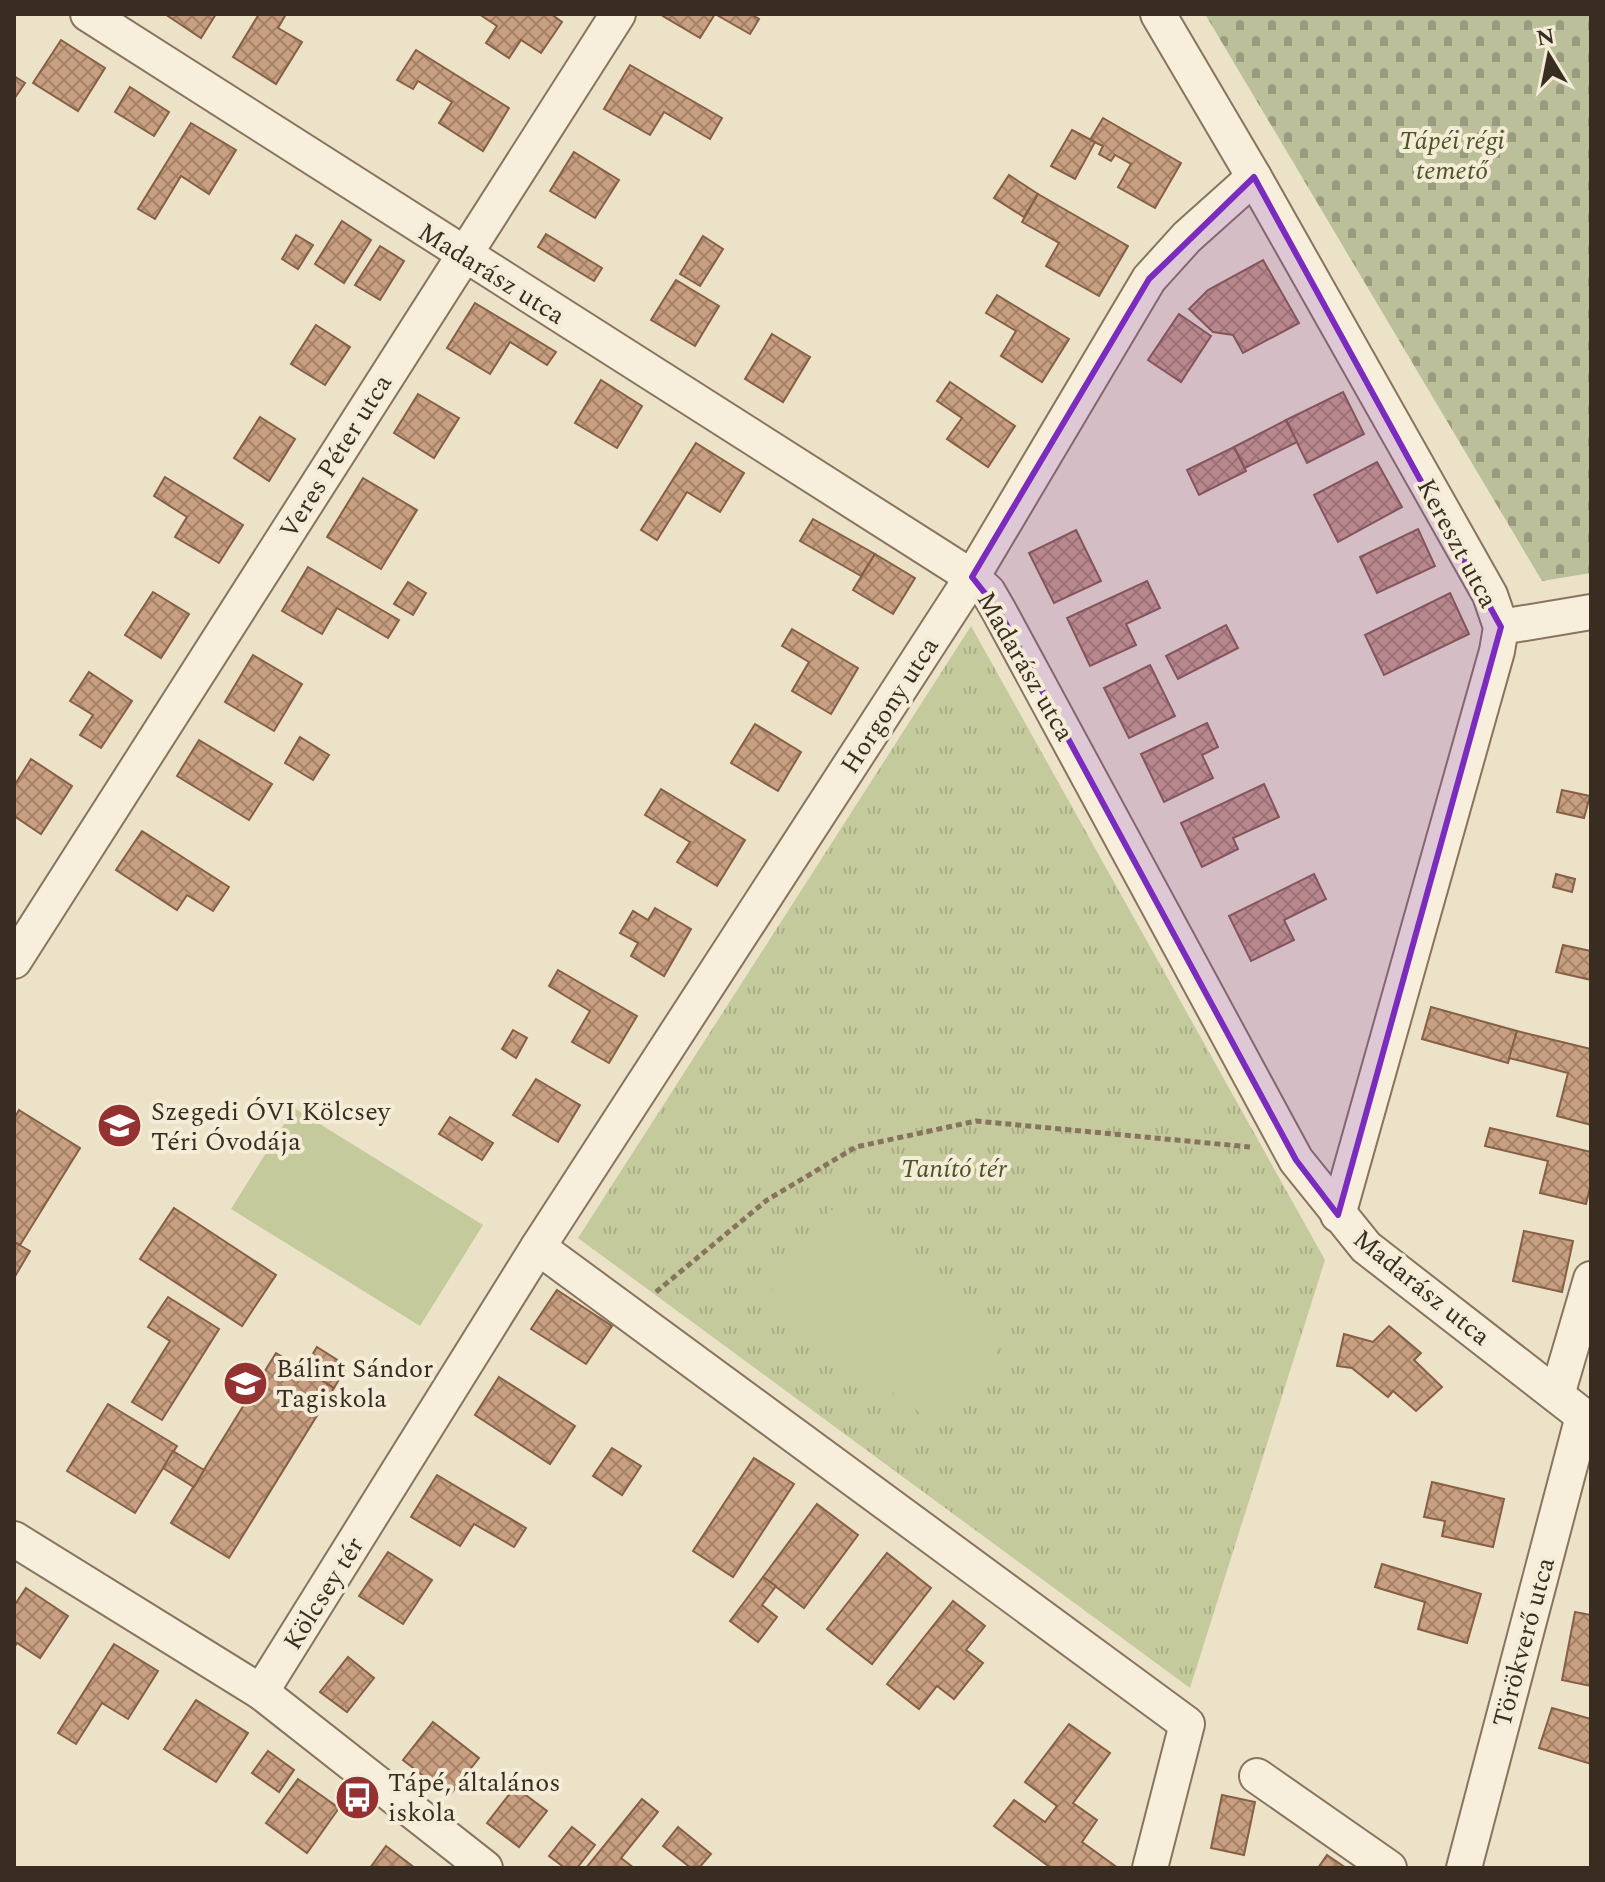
<svg xmlns="http://www.w3.org/2000/svg" width="1605" height="1882" font-family="Spectral,serif">
	<style>
		.grass { fill: url(#grass-tufts) }
		.cemetery { fill: url(#cemetery-stones) }
		.garden { fill: #c4ca9c }
		.building { fill: url(#building-cross-hatch); stroke: #865f45; stroke-width: 2 }
		.lines { fill: none; stroke-linecap: round; stroke-linejoin: round }
		.minor-casing { stroke: #88745e; stroke-width: 38 }
		.path { stroke: #88745e; stroke-width: 5; stroke-dasharray: 6 4; stroke-linecap: butt }
		.minor { stroke: #f7efdb; stroke-width: 34 }
		.marked { fill: #7b2cbf; fill-opacity: 0.2; stroke: #7b2cbf; stroke-width: 6; stroke-linejoin: round }
		.labels { text-anchor: middle; stroke-width: 8; stroke-linejoin: round; paint-order: stroke }
		.park-label { font-size: 26px; font-style: italic; fill: #495428; stroke: #f4ecd7 }
		.street-label { font-size: 26px; fill: #392d21; stroke: #f4ecd7 }
		.poi-label { font-size: 26px; fill: #392d21; stroke: #f4ecd7; text-anchor: start }
	</style>
	<defs>
		<pattern id="grass-tufts" width="24" height="20" patternUnits="userSpaceOnUse" patternTransform="scale(2)"><rect width="24" height="20" fill="#c4ca9c"/><path d="M3 7l-1-3M5 7V3M7 7l1-3M15 17l-1-3M17 17v-4M19 17l1-3" fill="none" stroke="#a9ae86"/></pattern>
		<pattern id="cemetery-stones" width="16" height="16" patternUnits="userSpaceOnUse" patternTransform="scale(2)"><rect width="16" height="16" fill="#bbc09b"/><path d="M2 7V4a2 2 0 0 1 4 0v3zM10 15v-3a2 2 0 0 1 4 0v3z" fill="#999c7e"/></pattern>
		<pattern id="building-cross-hatch" width="8" height="8" patternUnits="userSpaceOnUse" patternTransform="scale(2)"><rect width="8" height="8" fill="#c89f80"/><path d="M0 0l8 8M0 8l8-8" fill="none" stroke="#a38268"/></pattern>
	</defs>
	<rect width="100%" height="100%" fill="#ece2c8"/>
	<!-- grass -->
	<polygon class="grass" points="971,626 1325,1260 1190,1688 578,1238"/>
	<!-- cemetery -->
	<polygon class="cemetery" points="1205,14 1591,14 1591,573 1542,581"/>
	<!-- garden -->
	<g class="garden">
		<polygon points="294,1108 483,1225 420,1326 231,1209"/>
		<polygon points="830,1209 1007,1338 941,1428 764,1299"/>
	</g>
	<!-- building -->
	<g class="building">
		<polygon points="165,14 216,14 201,38"/>
		<polygon points="259,14 286,14 278,28 302,42 276,84 233,57"/>
		<polygon points="479,14 551,14 562,22 541,53 521,40 509,58 486,43 497,26"/>
		<polygon points="664,14 751,14 759,19 750,34 715,14 700,38 663,16"/>
		<polygon points="61,40 105,68 78,111 33,83"/>
		<polygon points="416,50 509,108 483,151 439,123 452,102 418,81 413,89 397,80"/>
		<polygon points="630,65 722,118 710,139 664,112 650,135 604,109"/>
		<polygon points="14,76 25,83 14,99"/>
		<polygon points="130,87 169,112 154,136 115,112"/>
		<polygon points="1103,118 1181,163 1155,208 1118,187 1131,164 1115,155 1111,161 1099,154 1103,146 1090,140"/>
		<polygon points="191,123 236,150 209,194 181,176 155,219 138,209"/>
		<polygon points="1072,130 1095,142 1075,179 1051,166"/>
		<polygon points="574,152 619,180 595,218 550,191"/>
		<polygon points="1009,175 1038,194 1024,217 994,198"/>
		<polygon points="1038,194 1128,246 1099,296 1046,266 1059,243 1022,222"/>
		<polygon points="342,221 371,240 344,283 315,264"/>
		<polygon points="546,234 602,268 594,281 538,247"/>
		<polygon points="296,235 313,245 298,269 282,259"/>
		<polygon points="703,236 723,249 700,286 680,274"/>
		<polygon points="380,246 404,261 380,300 355,285"/>
		<polygon points="1263,260 1299,323 1243,353 1233,335 1213,332 1189,309 1208,290"/>
		<polygon points="676,280 719,306 695,346 651,320"/>
		<polygon points="997,295 1069,339 1042,382 1001,356 1016,331 986,313"/>
		<polygon points="475,303 556,352 547,365 510,342 490,374 447,348"/>
		<polygon points="1179,314 1211,336 1181,382 1148,360"/>
		<polygon points="316,325 350,347 325,385 291,364"/>
		<polygon points="772,334 810,357 783,402 745,379"/>
		<polygon points="601,380 642,406 617,448 575,423"/>
		<polygon points="950,382 1015,426 988,467 947,439 962,418 937,401"/>
		<polygon points="1343,392 1364,434 1307,463 1286,420"/>
		<polygon points="418,394 459,418 434,458 394,433"/>
		<polygon points="260,417 295,439 269,481 234,458"/>
		<polygon points="1286,420 1297,442 1245,468 1234,447"/>
		<polygon points="696,443 744,473 720,512 687,492 657,540 641,530"/>
		<polygon points="1234,447 1246,471 1199,495 1187,470"/>
		<polygon points="1377,462 1402,507 1338,542 1314,495"/>
		<polygon points="165,477 243,525 219,563 175,537 187,517 154,496"/>
		<polygon points="363,478 417,510 381,569 327,537"/>
		<polygon points="813,519 875,554 861,576 800,541"/>
		<polygon points="1418,529 1435,566 1377,593 1360,557"/>
		<polygon points="1076,530 1101,581 1054,603 1029,553"/>
		<polygon points="875,554 915,578 893,614 853,590"/>
		<polygon points="308,567 399,620 388,638 337,608 322,634 282,611"/>
		<polygon points="1147,581 1160,608 1126,624 1136,645 1090,666 1067,618"/>
		<polygon points="408,582 426,593 413,615 394,604"/>
		<polygon points="153,592 189,614 161,658 125,635"/>
		<polygon points="1450,593 1469,634 1384,675 1365,635"/>
		<polygon points="1226,625 1238,648 1178,679 1166,656"/>
		<polygon points="792,629 858,668 831,714 792,691 809,662 782,646"/>
		<polygon points="253,655 302,684 274,731 225,702"/>
		<polygon points="1150,665 1175,716 1129,738 1104,688"/>
		<polygon points="89,672 132,701 101,748 80,735 93,715 70,701"/>
		<polygon points="1207,723 1218,747 1202,755 1213,778 1164,802 1141,754"/>
		<polygon points="755,724 801,752 778,791 731,763"/>
		<polygon points="300,737 329,755 313,780 285,763"/>
		<polygon points="199,740 272,784 249,820 177,776"/>
		<polygon points="31,759 72,786 41,834 14,816 14,786"/>
		<polygon points="1264,784 1279,817 1233,838 1238,849 1202,867 1181,823"/>
		<polygon points="661,789 745,840 717,886 677,862 690,842 645,815"/>
		<polygon points="1562,790 1590,796 1584,818 1557,812"/>
		<polygon points="142,831 229,887 213,911 187,895 177,910 116,870"/>
		<polygon points="1314,874 1326,899 1284,920 1294,940 1251,961 1229,916"/>
		<polygon points="1556,874 1575,879 1572,892 1553,887"/>
		<polygon points="655,908 691,929 664,976 631,956 638,943 620,933 633,911 648,920"/>
		<polygon points="1563,945 1591,951 1591,980 1556,972"/>
		<polygon points="558,970 637,1016 609,1063 572,1042 590,1011 549,986"/>
		<polygon points="1431,1007 1517,1031 1508,1063 1422,1039"/>
		<polygon points="513,1030 527,1038 516,1058 502,1049"/>
		<polygon points="1517,1031 1591,1049 1591,1125 1557,1116 1568,1073 1509,1058"/>
		<polygon points="536,1079 580,1105 558,1142 513,1115"/>
		<polygon points="19,1110 80,1148 20,1245 14,1242 14,1119"/>
		<polygon points="450,1117 493,1143 482,1160 439,1134"/>
		<polygon points="1490,1128 1591,1152 1591,1184 1586,1204 1540,1193 1548,1161 1485,1146"/>
		<polygon points="174,1208 276,1275 242,1326 140,1259"/>
		<polygon points="1524,1231 1573,1241 1562,1292 1513,1281"/>
		<polygon points="14,1242 30,1251 14,1278"/>
		<polygon points="557,1290 612,1326 586,1364 531,1329"/>
		<polygon points="168,1297 219,1329 162,1420 132,1402 170,1341 148,1327"/>
		<polygon points="1389,1326 1421,1353 1414,1360 1442,1387 1416,1411 1393,1391 1388,1397 1352,1368 1337,1366 1344,1334 1373,1342"/>
		<polygon points="317,1347 347,1366 334,1388 303,1370"/>
		<polygon points="276,1353 334,1388 229,1558 171,1523"/>
		<polygon points="499,1377 575,1426 550,1464 475,1415"/>
		<polygon points="108,1404 177,1446 135,1513 67,1471"/>
		<polygon points="612,1448 641,1466 622,1495 593,1476"/>
		<polygon points="173,1451 204,1470 194,1487 163,1468"/>
		<polygon points="754,1458 794,1484 733,1577 693,1551"/>
		<polygon points="437,1475 526,1528 514,1547 474,1524 460,1546 411,1517"/>
		<polygon points="1432,1482 1504,1499 1493,1547 1442,1536 1445,1521 1424,1517"/>
		<polygon points="817,1504 858,1535 804,1608 763,1577"/>
		<polygon points="388,1552 432,1580 403,1624 359,1596"/>
		<polygon points="887,1553 931,1588 872,1664 827,1629"/>
		<polygon points="1382,1564 1481,1594 1467,1643 1418,1629 1425,1602 1375,1587"/>
		<polygon points="763,1577 776,1586 762,1605 777,1617 758,1642 730,1621"/>
		<polygon points="26,1588 68,1616 40,1658 17,1643 14,1648 14,1606"/>
		<polygon points="953,1601 985,1626 966,1650 983,1663 954,1699 937,1686 919,1709 887,1684"/>
		<polygon points="1575,1612 1591,1615 1591,1686 1562,1680"/>
		<polygon points="114,1644 158,1671 128,1719 102,1703 76,1744 58,1733"/>
		<polygon points="348,1657 374,1678 347,1712 320,1692"/>
		<polygon points="196,1700 248,1733 216,1782 164,1749"/>
		<polygon points="1552,1708 1591,1719 1591,1764 1539,1748"/>
		<polygon points="433,1722 479,1758 449,1796 403,1760"/>
		<polygon points="1069,1724 1110,1753 1073,1803 1097,1820 1082,1842 1118,1868 1051,1868 994,1826 1014,1800 1045,1822 1057,1806 1025,1782"/>
		<polygon points="268,1751 294,1770 279,1792 252,1773"/>
		<polygon points="298,1779 339,1808 307,1853 266,1823"/>
		<polygon points="515,1787 547,1811 519,1847 487,1823"/>
		<polygon points="1222,1795 1255,1802 1244,1855 1211,1848"/>
		<polygon points="642,1799 658,1812 621,1858 634,1868 586,1868"/>
		<polygon points="572,1827 595,1845 577,1868 565,1868 549,1856"/>
		<polygon points="678,1827 711,1854 699,1868 691,1868 663,1846"/>
		<polygon points="386,1846 415,1868 370,1868"/>
		<polygon points="1327,1855 1346,1868 1318,1868"/>
	</g>
	<g class="lines">
		<defs>
			<g id="minor">
				<polyline points="88,14 972,577 988,592 999,611 1296,1160 1366,1247 1591,1422"/>
				<polyline points="1158,14 1254,177 1490,595 1501,627 1497,651 1338,1215"/>
				<polyline points="1501,627 1591,612"/>
				<polyline points="14,961 618,14"/>
				<polyline points="538,1247 1187,1724 1150,1868"/>
				<polyline points="1557,1395 1591,1279"/>
				<polyline points="14,1539 261,1692 485,1868"/>
				<polyline points="261,1692 538,1247 972,577 1149,279 1187,237 1254,177"/>
				<polyline points="1257,1776 1389,1868"/>
				<polyline points="1464,1868 1583,1416"/>
			</g>
		</defs>
		<!-- minor casing -->
		<use href="#minor" class="minor-casing"/>
		<!-- path -->
		<polyline class="path" points="656,1292 767,1200 856,1147 976,1121 1250,1147"/>
		<!-- minor -->
		<use href="#minor" class="minor"/>
	</g>
	<!-- marked area -->
	<path class="marked" d="M1254 177 1501 627 1338 1215 1296 1160 999 611 972 577 1149 279Z"/>
	<!-- icons -->
	<defs>
		<symbol id="school-disc" viewBox="-11 -11 22 22"><circle r="9.5" fill="#943131" stroke="#f4ecd7"/><path d="M0-5L7-2L0 1L-7-2ZM-4 1L0 2.5L4 1V4Q0 6-4 4Z" fill="#fff"/></symbol>
		<symbol id="bus-disc" viewBox="-11 -11 22 22"><circle r="9.5" fill="#943131" stroke="#f4ecd7"/><path d="M-5-6H5V4H4V6H2V4H-2V6H-4V4H-5ZM-3.5-4V0h7V-4ZM-3.5 1.2v1.5H-2V1.2ZM2 1.2v1.5H3.5V1.2Z" fill="#fff"/></symbol>
	</defs>
	<g fill-rule="evenodd">
		<use href="#school-disc" x="94" y="1100" width="51" height="51"/>
		<use href="#school-disc" x="220" y="1358" width="51" height="51"/>
		<use href="#bus-disc" x="332" y="1772" width="51" height="51"/>
	</g>
	<g class="labels">
		<!-- park labels -->
		<g class="park-label">
			<text x="1452" y="149">Tápéi régi<tspan x="1452" dy="30">temető</tspan></text>
			<text x="954" y="1177">Tanító tér</text>
		</g>
		<!-- street labels -->
		<g class="street-label">
			<text transform="translate(492 273) rotate(32)" y="9">Madarász utca</text>
			<text transform="translate(335 456) rotate(-58)" y="9">Veres Péter utca</text>
			<text transform="translate(1458 543) rotate(62)" y="9">Kereszt utca</text>
			<text transform="translate(1026 666) rotate(60)" y="9">Madarász utca</text>
			<text transform="translate(889 705) rotate(-57)" y="9">Horgony utca</text>
			<text transform="translate(1422 1287) rotate(39)" y="9">Madarász utca</text>
			<text transform="translate(323 1593) rotate(-58)" y="9">Kölcsey tér</text>
			<text transform="translate(1523 1642) rotate(-75)" y="9">Törökverő utca</text>
		</g>
		<!-- poi labels -->
		<g class="poi-label">
			<text x="151" y="1120">Szegedi ÓVI Kölcsey<tspan x="151" dy="30">Téri Óvodája</tspan></text>
			<text x="276" y="1377">Bálint Sándor<tspan x="276" dy="30">Tagiskola</tspan></text>
			<text x="388" y="1791">Tápé, általános<tspan x="388" dy="30">iskola</tspan></text>
		</g>
	</g>
	<!-- border -->
	<rect width="1605" height="1882" fill="none" stroke="#392d21" stroke-width="32"/>
	<!-- north arrow -->
	<g transform="translate(1549 56) rotate(350)" stroke="#f4ecd7" stroke-width="6" paint-order="stroke">
	<path d="M0-6L14 30L0 20L-14 30Z" fill="#392d21"/>
	<text y="-12" font-size="22" font-weight="bold" text-anchor="middle" fill="#392d21">N</text>
	</g>
</svg>
